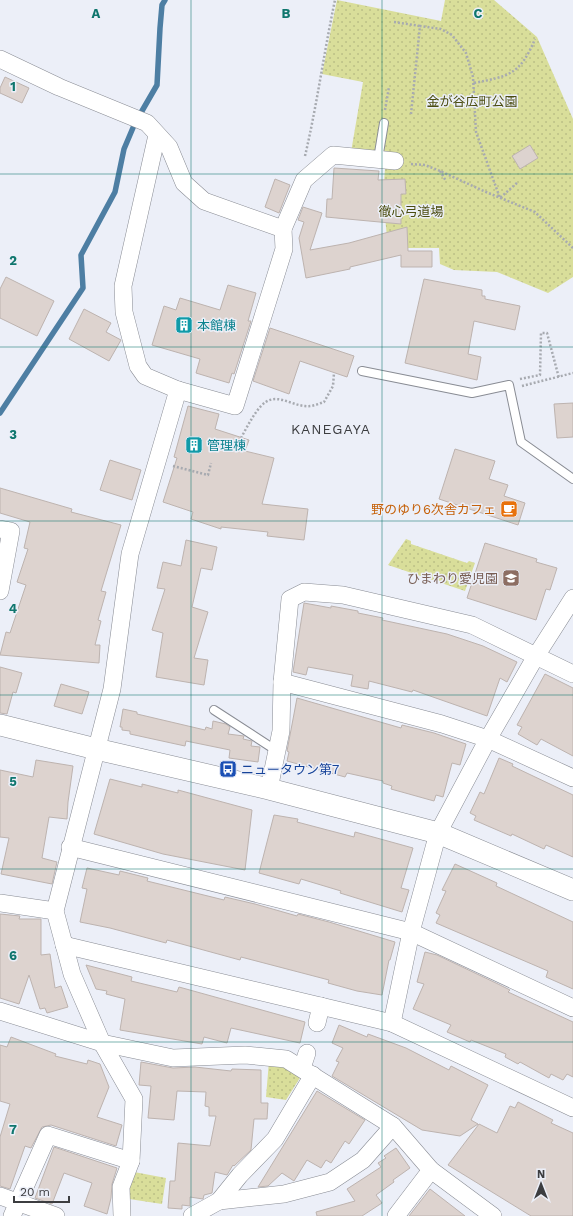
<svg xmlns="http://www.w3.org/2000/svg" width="573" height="1216" font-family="'Work Sans','Noto Sans JP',sans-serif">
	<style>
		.park { fill: url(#park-dots) }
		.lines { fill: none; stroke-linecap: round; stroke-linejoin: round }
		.stream { stroke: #4d7ea3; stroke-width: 5.5 }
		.building { fill: #ddd3cf; stroke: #bdb3af }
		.service-casing { stroke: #898c94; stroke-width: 10 }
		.minor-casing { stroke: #898c94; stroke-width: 18 }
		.tertiary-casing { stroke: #898c94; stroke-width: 22 }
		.path { stroke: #a7aab0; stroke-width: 2.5; stroke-dasharray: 2 2; stroke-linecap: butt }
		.service { stroke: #fff; stroke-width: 8 }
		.minor { stroke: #fff; stroke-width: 17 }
		.tertiary { stroke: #fff; stroke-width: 21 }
		.grid { fill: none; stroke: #0f766e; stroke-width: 1; stroke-opacity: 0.55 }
		.labels { text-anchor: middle; stroke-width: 3; stroke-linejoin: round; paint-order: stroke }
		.park-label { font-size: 13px; fill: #4b4d10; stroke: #eceff8 }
		.culture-label { font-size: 13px; fill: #0d838f; stroke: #eceff8; text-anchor: start }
		.food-label { font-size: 13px; fill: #c56008; stroke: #eceff8; text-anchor: end }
		.education-label { font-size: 13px; fill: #785e54; stroke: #eceff8; text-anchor: end }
		.transit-label { font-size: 13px; fill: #164399; stroke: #eceff8; text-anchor: start }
		.neighbourhood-label { font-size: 14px; letter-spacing: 1px; fill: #3c3d40; stroke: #eceff8 }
		.grid-label { font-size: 13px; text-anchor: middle; font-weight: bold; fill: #0f766e; stroke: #eceff8; stroke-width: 3; stroke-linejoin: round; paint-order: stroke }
	</style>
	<defs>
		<pattern id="park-dots" width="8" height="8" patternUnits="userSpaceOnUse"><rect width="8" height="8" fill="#d9de9a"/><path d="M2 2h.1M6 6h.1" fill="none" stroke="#bbbf86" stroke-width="1.8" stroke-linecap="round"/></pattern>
	</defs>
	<rect width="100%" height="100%" fill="#eceff8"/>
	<!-- park -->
	<g class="park">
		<polygon points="337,0 441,21 445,0 494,0 537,37 573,119 573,277 548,293 497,272 454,270 440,264 439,248 388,248 383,195 385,169 381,155 351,152 363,82 322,74"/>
		<polygon points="406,539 411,541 411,544 467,563 469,561 475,563 465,591 388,565"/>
		<polygon points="269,1061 303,1073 286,1100 266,1097"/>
		<polygon points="134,1172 166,1178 162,1204 129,1199 129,1185"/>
	</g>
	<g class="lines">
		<!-- stream -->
		<polyline class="stream" points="0,413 83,288 81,255 115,192 124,149 135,123 157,85 160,28 162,5 165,0"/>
	</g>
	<!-- building -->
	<g class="building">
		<polygon points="5,77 29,88 22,103 0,93 0,88"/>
		<polygon points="530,145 538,158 520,169 512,156"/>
		<polygon points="334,168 379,171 378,180 405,179 406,194 401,194 401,224 326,217 327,199 332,199"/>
		<polygon points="275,179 290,185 279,213 265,207"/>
		<polygon points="303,207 322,213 310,250 349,243 407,227 408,251 432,251 432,267 401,267 401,255 350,267 350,269 306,278 299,238 304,222 298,220"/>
		<polygon points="6,277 54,301 37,336 0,318 0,289"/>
		<polygon points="424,279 482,290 482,296 485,296 485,299 520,306 515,330 474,321 468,354 481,357 477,380 405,363"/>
		<polygon points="228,285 256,293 248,321 251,321 234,374 232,373 229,383 196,373 200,359 152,345 164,306 176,310 180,298 220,310"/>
		<polygon points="84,309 111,323 106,332 121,340 109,361 69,339"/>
		<polygon points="270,328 354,356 347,377 300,361 289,394 253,381"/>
		<polygon points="573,403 573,437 557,438 554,404"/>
		<polygon points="188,406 219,414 215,429 249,440 245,451 274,458 262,504 308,509 304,540 267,536 268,532 221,527 221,529 191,519 193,512 163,502 177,458 174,457"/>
		<polygon points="455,449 495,461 489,479 508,485 504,496 525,503 518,525 439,499"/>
		<polygon points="110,460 141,470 132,500 100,490"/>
		<polygon points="0,488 72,509 71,512 121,525 101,591 106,592 98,620 101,621 95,645 100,645 99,663 0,655 6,632 10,633 26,585 17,582 28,549 24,548 30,522 0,513"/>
		<polygon points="186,540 217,547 212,570 201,568 192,607 208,612 194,658 208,660 204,685 156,677 163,633 152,630 165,589 157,588 163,562 181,566"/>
		<polygon points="485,543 537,559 536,562 557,568 550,590 546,589 536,620 467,598"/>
		<polygon points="304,603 331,608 331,606 358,611 358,613 383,618 382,620 447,634 483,646 517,662 507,682 500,678 487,716 413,690 412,692 369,681 368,689 351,686 353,675 308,667 306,675 293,672"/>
		<polygon points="0,667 22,673 16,693 13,692 7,714 0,713"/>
		<polygon points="545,674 573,688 573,756 541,739 537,745 518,734 522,727 517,725"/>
		<polygon points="61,684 89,692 82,714 54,706"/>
		<polygon points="297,698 401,728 402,725 434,733 466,744 460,765 452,763 443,797 436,795 434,801 391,789 392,786 383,783 383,781 347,773 345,777 287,761 289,752 287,751"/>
		<polygon points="123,709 137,712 137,714 205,730 206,727 212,729 213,721 226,724 230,727 228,734 244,736 243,739 252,741 251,746 260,747 258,762 229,758 230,750 186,741 185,746 130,734 130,731 122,730 122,727 120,727"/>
		<polygon points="499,758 513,764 512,766 573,795 573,857 546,845 544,849 512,834 511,836 474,820 476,816 470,813 480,792 484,794"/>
		<polygon points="36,760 73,766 68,802 67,819 49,817 42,858 57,862 52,884 1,874 9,838 0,837 0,770 33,777"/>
		<polygon points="110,779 142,787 142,784 178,793 178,790 252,810 245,870 163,854 94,834"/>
		<polygon points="274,815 298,819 297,822 354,837 355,832 413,848 401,888 409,890 402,912 340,893 341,891 301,879 299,884 259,873"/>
		<polygon points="455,864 497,883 496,886 573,922 573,989 546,977 548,971 436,923 440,915 436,913 446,891 442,890"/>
		<polygon points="87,868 119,875 120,871 148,878 147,881 224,900 225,897 255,904 297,916 298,914 329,922 395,942 390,960 389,960 382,995 357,991 328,983 329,980 241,957 240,960 167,940 166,943 110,928 80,922 87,889 82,888"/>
		<polygon points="0,914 20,916 19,919 41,919 41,955 50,954 55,988 61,986 68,1007 47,1013 45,1008 40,1009 29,975 19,1004 0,998"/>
		<polygon points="425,952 437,955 498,984 510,990 508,992 573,1022 573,1077 567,1074 563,1080 551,1074 549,1078 520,1062 518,1064 505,1057 506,1054 471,1040 470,1042 447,1032 451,1025 413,1009 424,984 417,982"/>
		<polygon points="86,965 132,977 131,981 177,992 179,987 305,1022 300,1043 231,1028 227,1043 204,1037 202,1044 120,1030 125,999 106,994 107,991 96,989"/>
		<polygon points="339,1025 367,1037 368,1034 406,1048 449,1070 451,1066 488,1085 471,1120 478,1124 460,1136 422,1130 332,1076 339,1062 336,1061 343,1048 332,1043"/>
		<polygon points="11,1037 56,1054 55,1056 87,1064 88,1060 100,1064 109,1087 97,1117 122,1125 116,1146 51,1125 42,1127 31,1148 25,1146 10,1189 0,1186 0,1137 10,1104 0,1101 0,1045 7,1047"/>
		<polygon points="141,1062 173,1068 195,1067 231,1071 232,1069 261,1070 261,1103 268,1103 267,1119 254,1119 251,1150 234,1166 233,1165 227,1175 215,1172 212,1193 204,1195 203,1199 190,1197 190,1206 182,1205 182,1209 168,1208 170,1181 175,1181 178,1143 210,1146 216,1116 209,1116 209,1107 205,1106 206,1092 177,1091 174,1120 148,1118 151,1086 139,1085"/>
		<polygon points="317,1091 365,1120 349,1144 345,1141 331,1163 326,1160 321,1168 307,1160 294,1181 282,1173 268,1186 258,1187"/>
		<polygon points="518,1102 553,1120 551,1123 573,1133 573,1216 531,1216 448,1165 479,1124 497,1133 510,1106 515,1108"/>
		<polygon points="54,1147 117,1168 112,1184 111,1198 107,1214 84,1206 92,1183 64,1173 52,1204 35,1198"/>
		<polygon points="396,1148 410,1168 393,1180 394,1182 376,1195 382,1203 362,1216 317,1216 316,1212 355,1201 347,1189 381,1167 378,1163 386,1158 384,1156"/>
		<polygon points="430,1189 465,1216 409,1216"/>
	</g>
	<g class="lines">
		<defs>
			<g id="service">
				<polyline points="378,159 384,123"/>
				<polyline points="362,371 472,393 509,385 521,442 573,479"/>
				<polyline points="214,710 277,751"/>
			</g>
			<g id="minor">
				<polyline points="0,59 59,87 147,123 169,147 184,183 204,201 283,229 284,249 235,406 178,390 145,376 138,366 124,312 123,286 157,135"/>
				<polyline points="283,229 304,180 333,155 395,161"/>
				<polyline points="0,529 11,531 0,591"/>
				<polyline points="282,682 442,724 488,739 573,778"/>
				<polyline points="269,789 281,731 282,682 290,599 304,592 343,595 472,625 573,674"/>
				<polyline points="70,847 411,932 573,1008"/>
				<polyline points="0,903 55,911"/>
				<polyline points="64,945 392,1023 573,1108"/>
				<polyline points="0,1011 102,1043 173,1058 245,1055 286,1059 393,1126 431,1170 493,1216"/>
				<polyline points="317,1023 321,1006"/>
				<polyline points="392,1023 411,932 438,833 488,739 536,656 573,598"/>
				<polyline points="302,1068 307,1053"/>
				<polyline points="0,1196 56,1216"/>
				<polyline points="219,1201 284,1194 330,1182 363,1160 393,1126"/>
				<polyline points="12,1216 48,1135 131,1161"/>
				<polyline points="122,1216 121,1187 131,1161 134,1099 102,1043 72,974 55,911 112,689 130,554 178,390"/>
				<polyline points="192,1216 219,1201 240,1175 275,1139 313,1075"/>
				<polyline points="396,1216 431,1170"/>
			</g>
			<polyline id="tertiary" points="0,725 96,749 269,789 438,833 573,890"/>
		</defs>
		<!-- service casing -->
		<use href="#service" class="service-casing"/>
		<!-- minor casing -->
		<use href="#minor" class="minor-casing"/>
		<!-- tertiary casing -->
		<use href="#tertiary" class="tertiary-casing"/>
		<!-- path -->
		<g class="path">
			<polyline points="394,22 420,26"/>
			<path d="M474 83C509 76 520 75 535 39"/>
			<polyline points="385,110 389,87"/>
			<polyline points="411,114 420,26 441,29 452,35 466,53 473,77 476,132 500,198 518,182"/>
			<path d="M305 156C317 105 324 52 335 0"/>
			<polyline points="411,164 425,165 440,171 486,192 535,212 573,248"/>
			<polyline points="440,171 446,181"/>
			<polyline points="520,379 540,375 541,333 547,333 559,378"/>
			<polyline points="522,386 573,373"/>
			<path d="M241 438C247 427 253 415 261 406 275 391 290 405 305 406 312 407 318 404 324 402L333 386 334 373"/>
			<polyline points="173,466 208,475 211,463"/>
		</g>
		<!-- service -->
		<use href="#service" class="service"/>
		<!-- minor -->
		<use href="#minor" class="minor"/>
		<!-- tertiary -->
		<use href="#tertiary" class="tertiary"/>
	</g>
	<!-- grid -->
	<path class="grid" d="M191 0V1216M382 0V1216M0 174H573M0 347H573M0 521H573M0 695H573M0 869H573M0 1042H573"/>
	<!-- icons -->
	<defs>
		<symbol id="building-square" viewBox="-11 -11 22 22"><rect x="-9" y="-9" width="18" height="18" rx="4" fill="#0f9aa8" stroke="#eceff8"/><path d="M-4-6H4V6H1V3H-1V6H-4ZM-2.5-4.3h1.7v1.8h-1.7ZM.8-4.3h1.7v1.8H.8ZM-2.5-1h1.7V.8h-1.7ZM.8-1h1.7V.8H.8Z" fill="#fff"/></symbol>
		<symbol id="cafe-square" viewBox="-11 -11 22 22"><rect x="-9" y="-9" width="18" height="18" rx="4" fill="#e8710a" stroke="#eceff8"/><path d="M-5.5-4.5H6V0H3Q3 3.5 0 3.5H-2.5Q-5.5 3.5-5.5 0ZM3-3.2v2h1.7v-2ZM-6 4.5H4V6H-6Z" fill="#fff"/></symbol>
		<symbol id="school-square" viewBox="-11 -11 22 22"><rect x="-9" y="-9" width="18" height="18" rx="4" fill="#8d6e63" stroke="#eceff8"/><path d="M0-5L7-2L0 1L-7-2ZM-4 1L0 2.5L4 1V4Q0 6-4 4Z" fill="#fff"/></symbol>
		<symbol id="bus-square" viewBox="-11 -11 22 22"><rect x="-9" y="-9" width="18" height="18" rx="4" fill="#1a4fb4" stroke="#eceff8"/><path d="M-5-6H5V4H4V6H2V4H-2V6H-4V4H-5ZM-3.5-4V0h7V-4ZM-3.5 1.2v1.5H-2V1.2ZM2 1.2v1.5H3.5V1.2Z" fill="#fff"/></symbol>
	</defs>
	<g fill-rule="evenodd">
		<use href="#building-square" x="174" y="315" width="20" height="20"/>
		<use href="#building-square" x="184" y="435" width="20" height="20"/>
		<use href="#cafe-square" x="499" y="499" width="20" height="20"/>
		<use href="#school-square" x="501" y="568" width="20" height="20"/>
		<use href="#bus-square" x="218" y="759" width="20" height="20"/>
	</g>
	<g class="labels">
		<!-- park labels -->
		<g class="park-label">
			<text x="472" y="106">金が谷広町公園</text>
			<text x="411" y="216">徹心弓道場</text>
		</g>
		<!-- culture labels -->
		<g class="culture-label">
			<text x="197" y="330">本館棟</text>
			<text x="207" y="450">管理棟</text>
		</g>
		<!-- food labels -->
		<g class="food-label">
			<text x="496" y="514">野のゆり6次舎カフェ</text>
		</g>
		<!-- education labels -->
		<g class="education-label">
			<text x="498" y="583">ひまわり愛児園</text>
		</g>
		<!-- transit labels -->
		<g class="transit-label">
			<text x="241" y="774">ニュータウン第7</text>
		</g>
		<!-- neighbourhood labels -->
		<g class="neighbourhood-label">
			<text x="331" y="434">KANEGAYA</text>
		</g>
	</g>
	<g class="grid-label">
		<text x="96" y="18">A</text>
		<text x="286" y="18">B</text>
		<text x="478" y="18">C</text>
		<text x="13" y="91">1</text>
		<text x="13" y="265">2</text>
		<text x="13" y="439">3</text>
		<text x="13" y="613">4</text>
		<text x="13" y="786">5</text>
		<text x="13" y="960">6</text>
		<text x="13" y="1134">7</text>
	</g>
	<!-- north arrow -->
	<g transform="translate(541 1184)" stroke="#eceff8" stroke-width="3" paint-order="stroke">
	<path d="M0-3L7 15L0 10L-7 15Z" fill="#3c3d40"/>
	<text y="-6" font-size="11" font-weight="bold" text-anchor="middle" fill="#3c3d40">N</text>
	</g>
	<!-- scale -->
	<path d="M14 1196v6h55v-6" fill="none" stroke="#3c3d40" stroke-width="2"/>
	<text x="20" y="1196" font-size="12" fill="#3c3d40" stroke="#eceff8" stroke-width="3" paint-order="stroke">20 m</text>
</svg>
